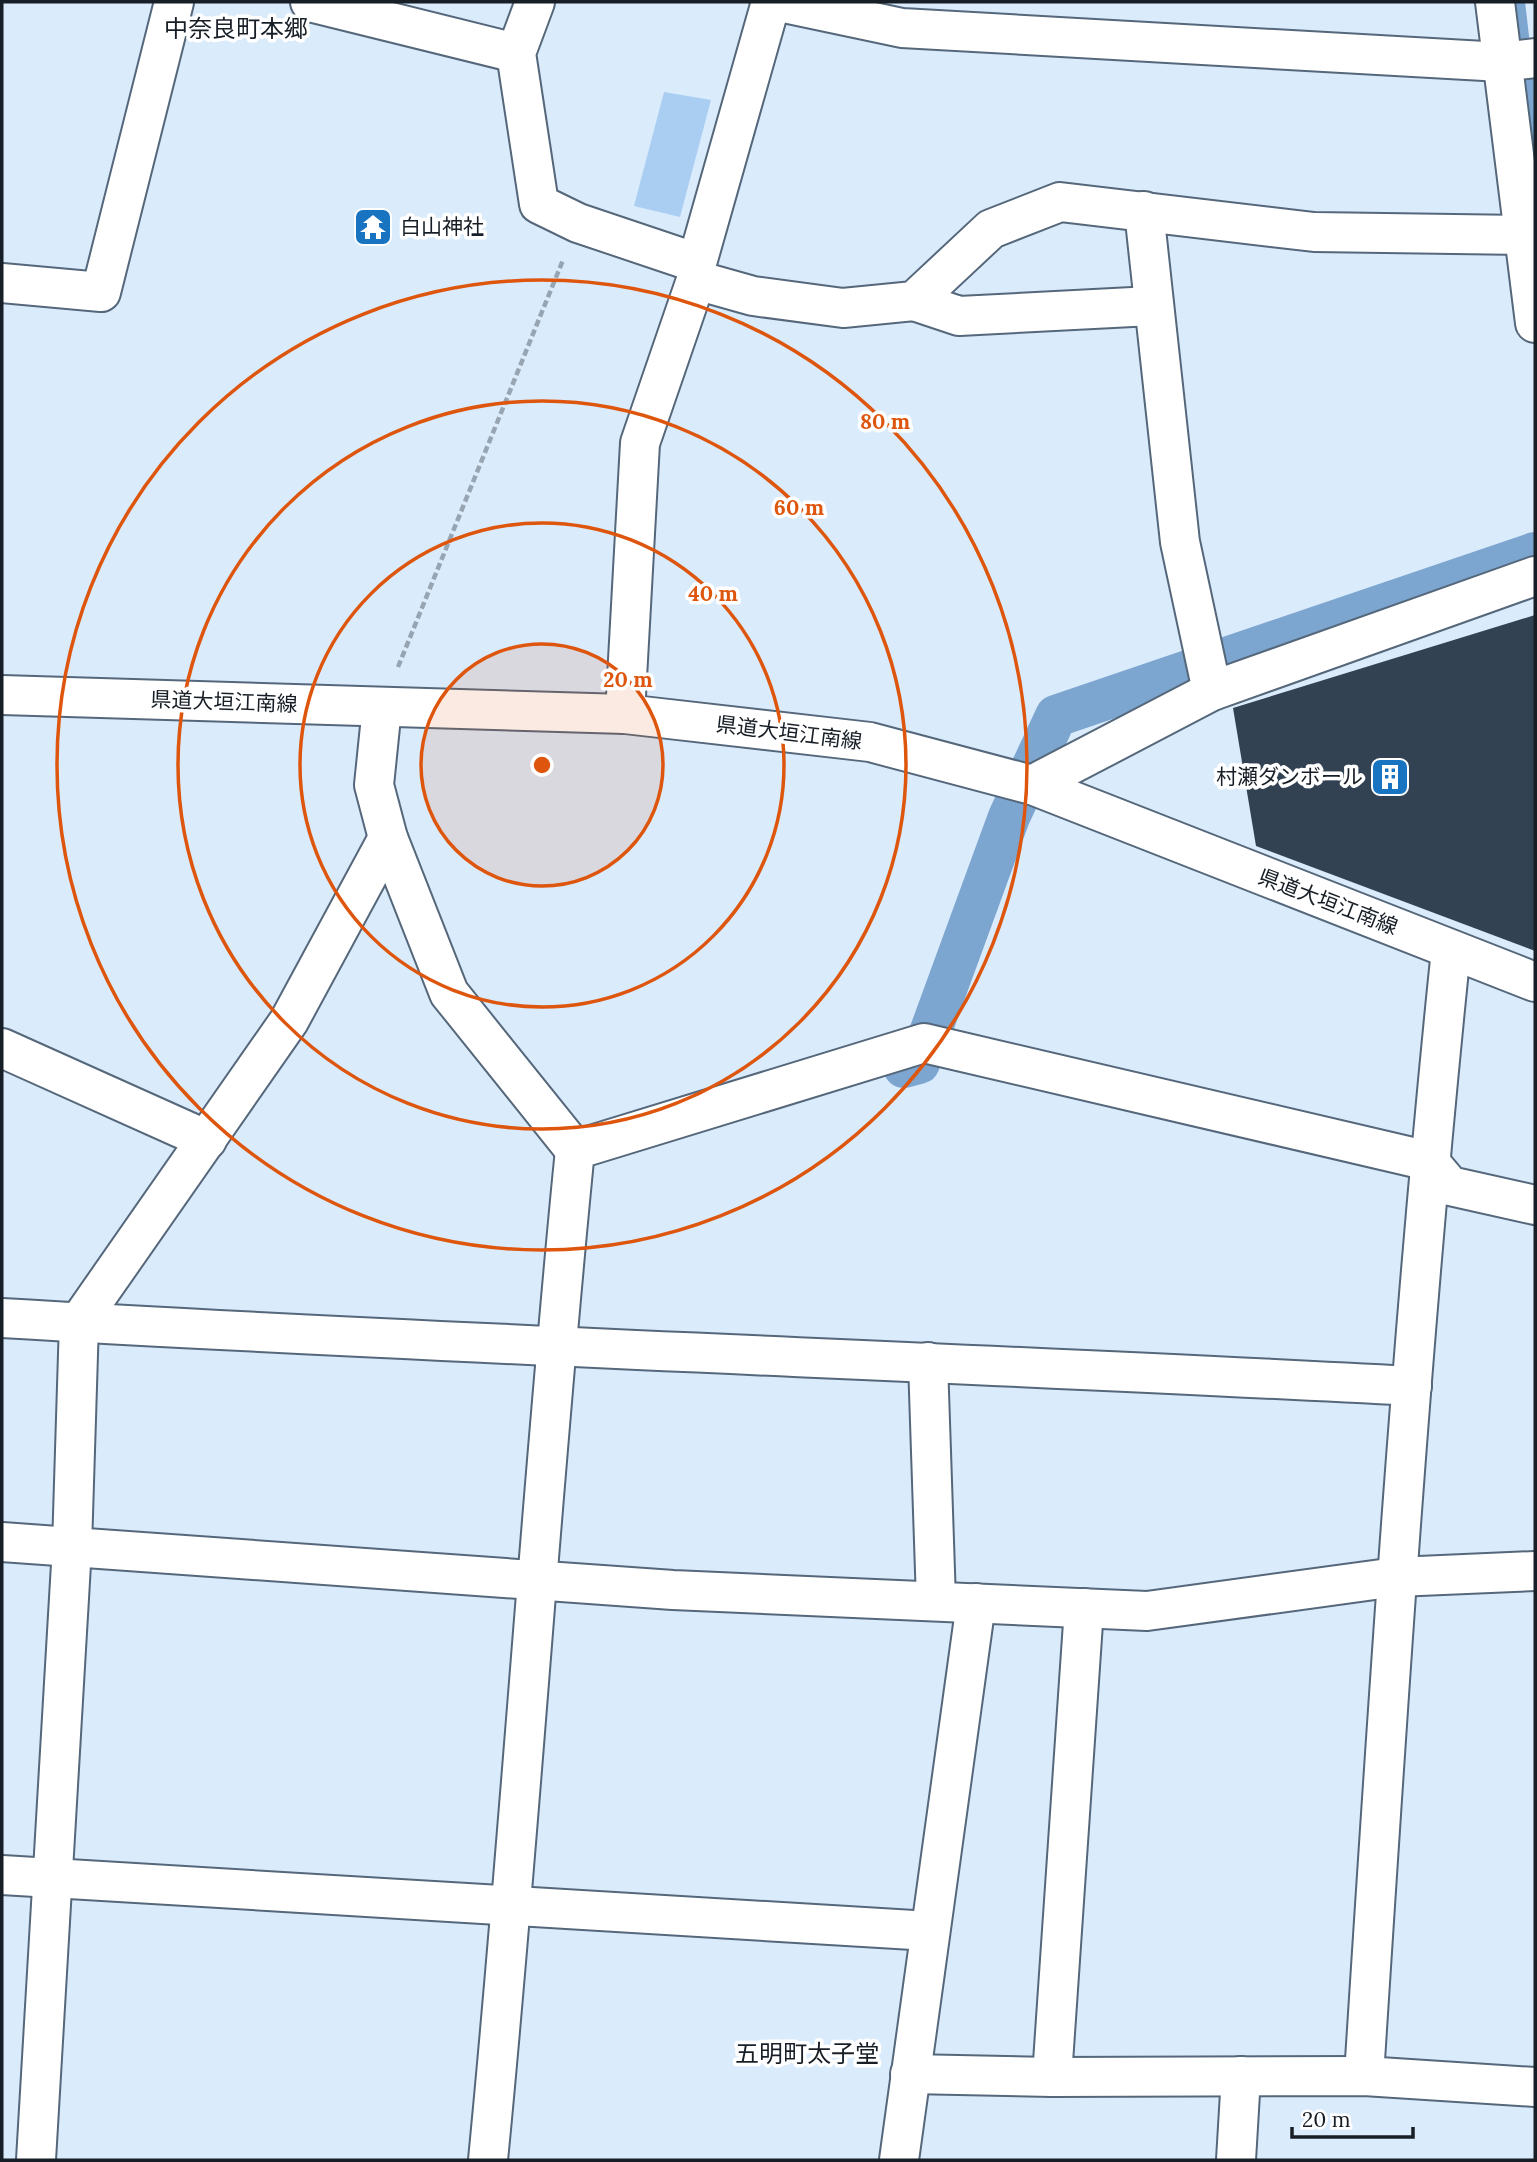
<svg xmlns="http://www.w3.org/2000/svg" width="1537" height="2162" font-family="Lora,'Noto Sans JP',serif">
	<style>
		.green { fill: #aacef2 }
		.lines { fill: none; stroke-linecap: round; stroke-linejoin: round }
		.stream { stroke: #7ca5cf; stroke-width: 12 }
		.canal { stroke: #7ca5cf; stroke-width: 42 }
		.building { fill: #324253 }
		.street-casing { stroke: #55677a; stroke-width: 42 }
		.secondary-casing { stroke: #55677a; stroke-width: 42 }
		.path { stroke: #97a5b3; stroke-width: 4.5; stroke-dasharray: 7 3.5; stroke-linecap: butt }
		.street { stroke: #fff; stroke-width: 38 }
		.secondary { stroke: #fff; stroke-width: 38 }
		.ring { fill: none; stroke: #de560d; stroke-width: 3.5 }
		.labels { text-anchor: middle; stroke-width: 7; stroke-linejoin: round; paint-order: stroke }
		.poi-label { font-size: 21px; fill: #171e26; stroke: #fff; text-anchor: start }
		.street-label { font-size: 21px; fill: #171e26; stroke: #fff }
		.quarter-label { font-size: 24px; fill: #171e26; stroke: #fff }
		.centre { fill: #de560d; stroke: #fff; stroke-width: 3.5 }
		.ring-label { font-size: 21px; text-anchor: middle; font-weight: bold; fill: #de560d; stroke: #fff; stroke-width: 7; stroke-linejoin: round; paint-order: stroke }
	</style>
	<rect width="100%" height="100%" fill="#daebfc"/>
	<!-- green -->
	<polygon class="green" points="664,92 711,100 680,217 634,206"/>
	<g class="lines">
		<!-- stream -->
		<polyline class="stream" points="1519,2 1535,139"/>
		<!-- canal -->
		<polyline class="canal" points="904,1067 919,1063 1009,817 1056,716 1535,553"/>
	</g>
	<!-- building -->
	<polygon class="building" points="1535,615 1535,951 1256,846 1233,708"/>
	<g class="lines">
		<defs>
			<g id="street">
				<polyline points="310,2 516,53"/>
				<polyline points="535,2 516,53 539,204 578,223 697,263"/>
				<polyline points="779,2 902,28 1502,62 1535,58"/>
				<polyline points="1495,2 1535,323"/>
				<polyline points="1144,211 1180,542 1212,691"/>
				<polyline points="696,280 753,296 843,308 914,301 991,229 1060,202 1314,232 1524,235"/>
				<polyline points="2,283 101,292 174,2"/>
				<polyline points="914,301 959,316 1152,306"/>
				<polyline points="382,707 374,785 388,838 449,993 575,1150"/>
				<polyline points="625,714 640,443 696,280 697,263 771,2"/>
				<polyline points="1032,785 1212,691 1535,576"/>
				<polyline points="2,1048 207,1140"/>
				<path d="M2 1318C472 1346 942 1361 1412 1386"/>
				<polyline points="928,1362 936,1601"/>
				<polyline points="2,1542 673,1590 1147,1611 1396,1577 1535,1571"/>
				<polyline points="2,1875 930,1931"/>
				<polyline points="910,2074 1052,2077 1364,2076 1535,2087"/>
				<path d="M1364 2076C1388 1700 1412 1325 1451 950"/>
				<polyline points="1052,2077 1084,1608"/>
				<polyline points="36,2160 72,1547 79,1322 289,1021 388,838"/>
				<path d="M488 2160C521 1824 541 1487 575 1150L924 1043 1429 1161 1450 1186 1535 1205"/>
				<polyline points="899,2160 976,1603"/>
				<polyline points="1236,2160 1241,2076"/>
			</g>
			<polyline id="secondary" points="2,695 625,714 870,742 1032,785 1535,982"/>
		</defs>
		<!-- street casing -->
		<use href="#street" class="street-casing"/>
		<!-- secondary casing -->
		<use href="#secondary" class="secondary-casing"/>
		<!-- path -->
		<polyline class="path" points="398,667 563,260"/>
		<!-- street -->
		<use href="#street" class="street"/>
		<!-- secondary -->
		<use href="#secondary" class="secondary"/>
	</g>
	<!-- distance rings -->
	<circle cx="542" cy="765" r="121" fill="#de560d" fill-opacity=".12"/>
	<g class="ring">
		<circle cx="542" cy="765" r="121"/>
		<circle cx="542" cy="765" r="242"/>
		<circle cx="542" cy="765" r="364"/>
		<circle cx="542" cy="765" r="485"/>
	</g>
	<!-- icons -->
	<defs>
		<symbol id="temple-square" viewBox="-11 -11 22 22"><rect x="-9" y="-9" width="18" height="18" rx="4" fill="#1874c1" stroke="#fff"/><path d="M0-6L5-2H3V0L6.5 2.5H4V6H1.5V3h-3V6H-4V2.5H-6.5L-3 0V-2H-5Z" fill="#fff"/></symbol>
		<symbol id="building-square" viewBox="-11 -11 22 22"><rect x="-9" y="-9" width="18" height="18" rx="4" fill="#1874c1" stroke="#fff"/><path d="M-4-6H4V6H1V3H-1V6H-4ZM-2.5-4.3h1.7v1.8h-1.7ZM.8-4.3h1.7v1.8H.8ZM-2.5-1h1.7V.8h-1.7ZM.8-1h1.7V.8H.8Z" fill="#fff"/></symbol>
	</defs>
	<g fill-rule="evenodd">
		<use href="#temple-square" x="351" y="205" width="44" height="44"/>
		<use href="#building-square" x="1368" y="755" width="44" height="44"/>
	</g>
	<g class="labels">
		<!-- poi labels -->
		<g class="poi-label">
			<text x="400" y="234">白山神社</text>
			<text x="1363" y="784" text-anchor="end">村瀬ダンボール</text>
		</g>
		<!-- street labels -->
		<g class="street-label">
			<text transform="translate(224 702) rotate(2)" y="7">県道大垣江南線</text>
			<text transform="translate(789 733) rotate(7)" y="7">県道大垣江南線</text>
			<text transform="translate(1328 902) rotate(21)" y="7">県道大垣江南線</text>
		</g>
		<!-- quarter labels -->
		<g class="quarter-label">
			<text x="236" y="37">中奈良町本郷</text>
			<text x="807" y="2062">五明町太子堂</text>
		</g>
	</g>
	<circle cx="542" cy="765" r="10" class="centre"/>
	<g class="ring-label">
		<text x="885" y="429">80 m</text>
		<text x="799" y="515">60 m</text>
		<text x="713" y="601">40 m</text>
		<text x="628" y="687">20 m</text>
	</g>
	<!-- border -->
	<rect width="1537" height="2162" fill="none" stroke="#171e26" stroke-width="7"/>
	<!-- scale -->
	<path d="M1292 2127v10h121v-10" fill="none" stroke="#171e26" stroke-width="3.5"/>
	<text x="1302" y="2127" font-size="21" fill="#171e26" stroke="#ffffff" stroke-width="5" paint-order="stroke">20 m</text>
</svg>
